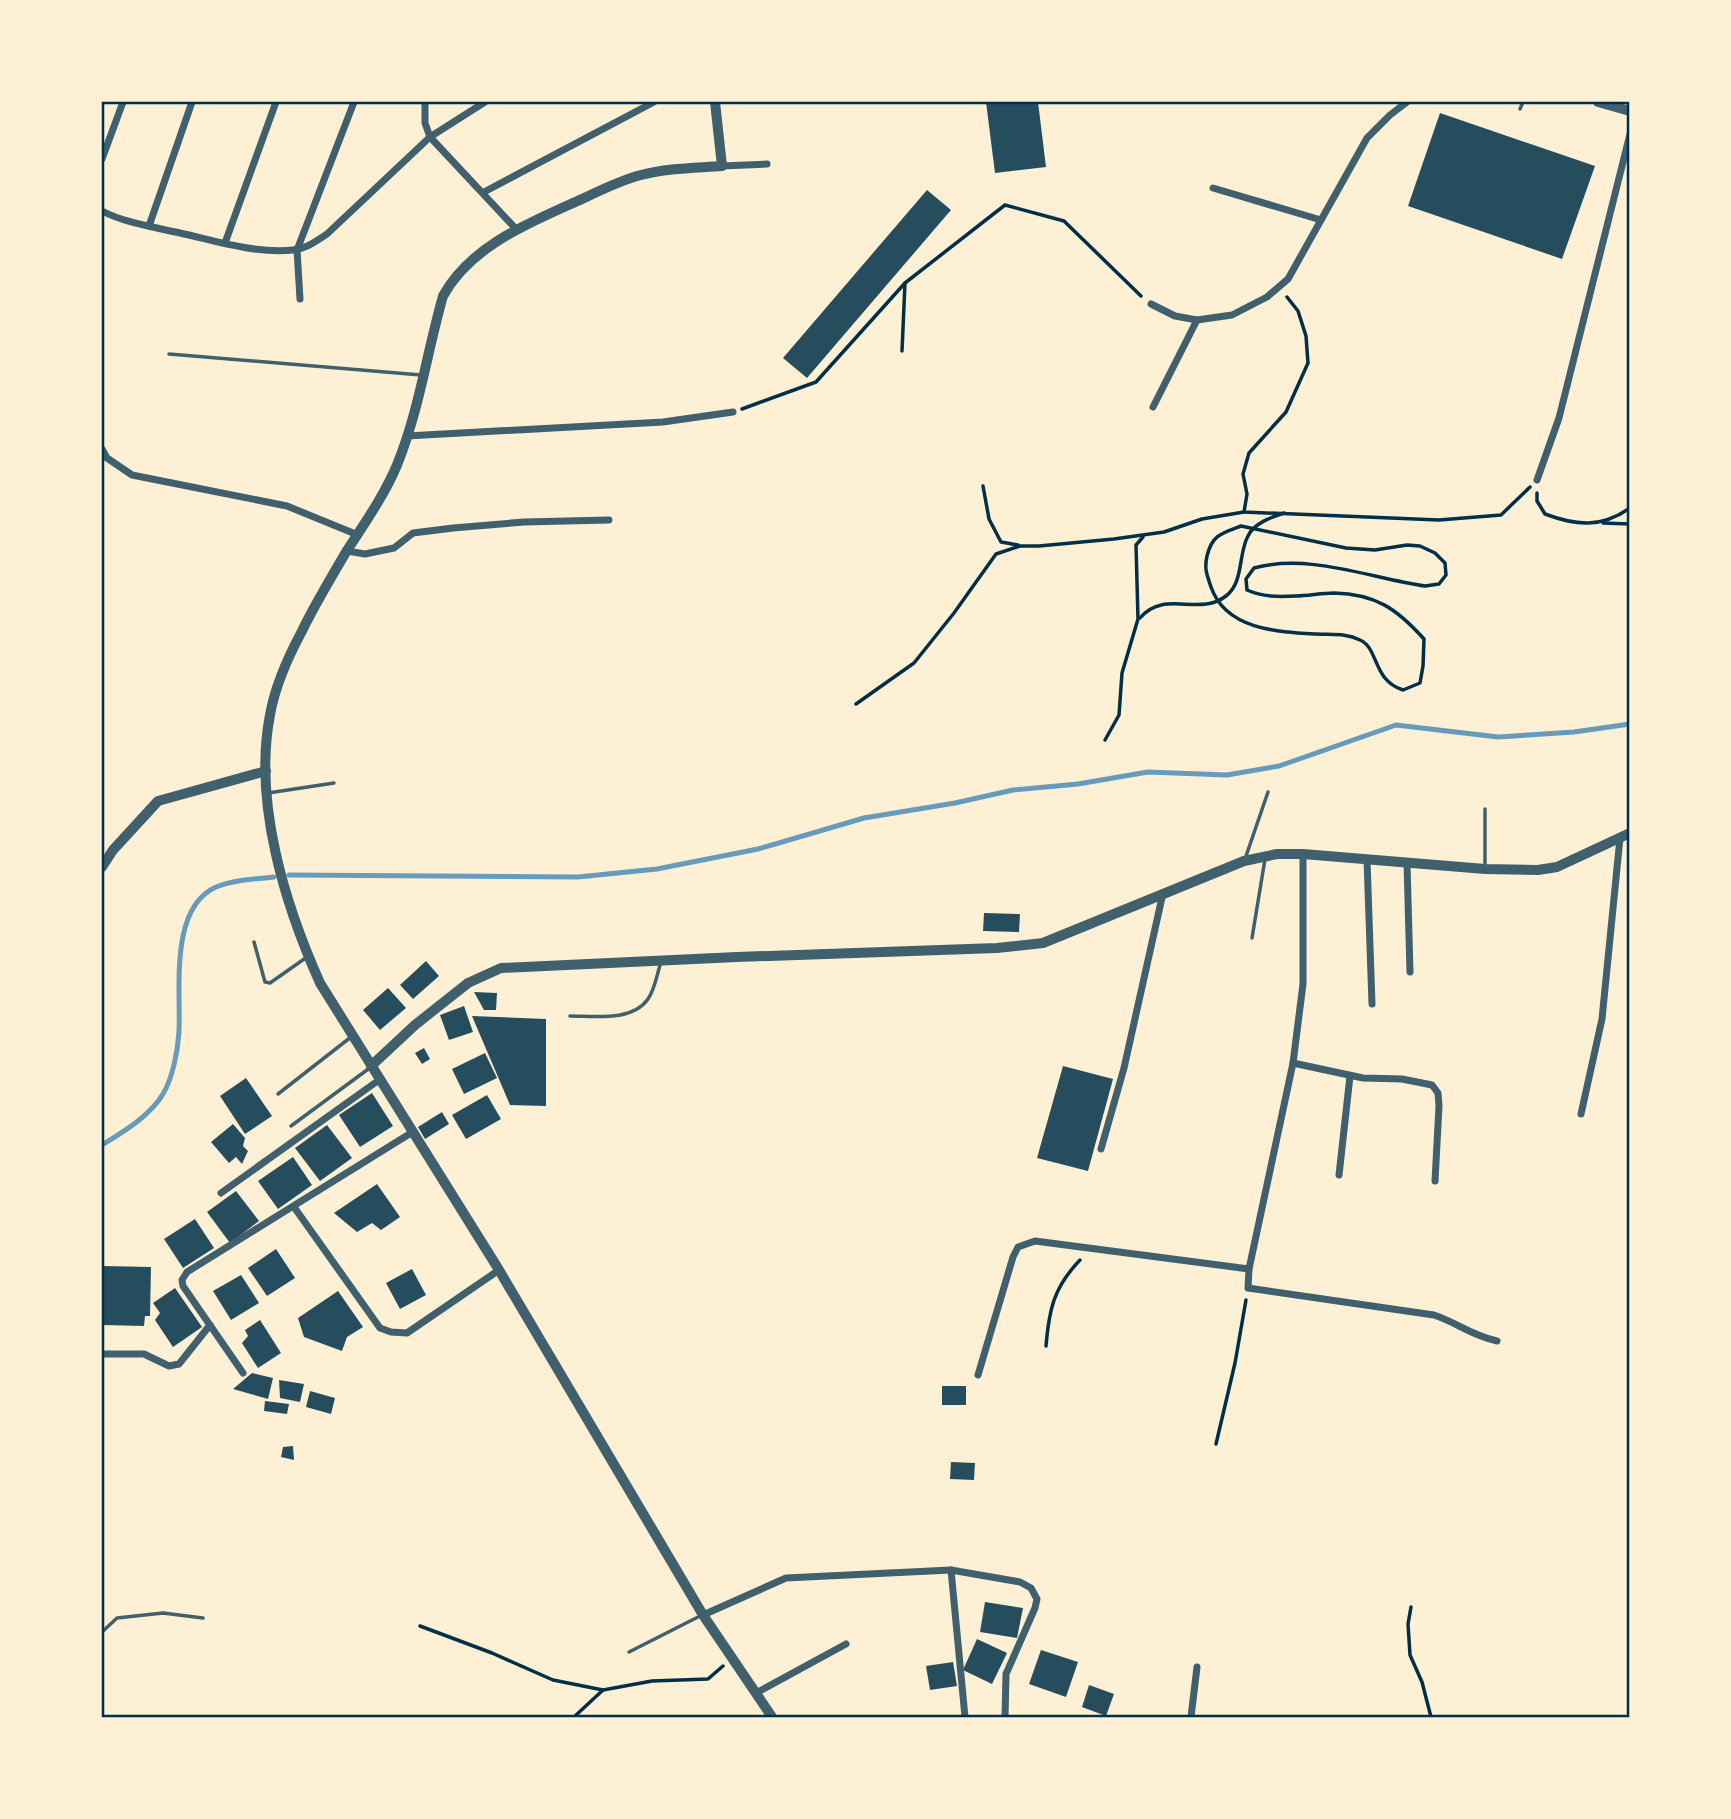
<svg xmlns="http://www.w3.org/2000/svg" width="1731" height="1819" font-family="'Fira Sans Condensed',sans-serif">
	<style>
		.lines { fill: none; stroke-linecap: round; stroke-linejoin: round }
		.stream { stroke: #669bbc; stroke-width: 5 }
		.building { fill: #264d5e }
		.path { stroke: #003049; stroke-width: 3.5 }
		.service { stroke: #3f606c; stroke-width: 3.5 }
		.minor { stroke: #3f606c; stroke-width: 7 }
		.tertiary { stroke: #3f606c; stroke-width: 10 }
		.neatline { fill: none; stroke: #003049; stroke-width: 2.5 }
	</style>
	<rect width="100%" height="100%" fill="#fdf0d5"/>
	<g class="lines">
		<!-- stream -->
		<g class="stream">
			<polyline points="289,875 578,877 657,869 758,849 864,818 955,803 1013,790 1078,784 1148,772 1227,775 1279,766 1396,725 1498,737 1574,732 1630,724"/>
			<path d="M102 1145C123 1132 150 1116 163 1094 173 1077 178 1050 179 1031 181 990 169 908 216 887 234 880 255 879 274 877"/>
		</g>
	</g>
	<!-- building -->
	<g class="building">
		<polygon points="986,102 1038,102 1046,167 995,173"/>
		<polygon points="1440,113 1595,166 1562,259 1408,206"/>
		<polygon points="927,190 951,210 807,378 783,358"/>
		<polygon points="984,913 1020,914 1019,932 983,931"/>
		<polygon points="426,961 439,976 413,999 400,985"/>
		<polygon points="388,988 406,1008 380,1030 363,1010"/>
		<polygon points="474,992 497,993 496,1010 484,1010"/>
		<polygon points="464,1006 473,1032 449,1040 440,1015"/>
		<polygon points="472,1016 546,1019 546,1106 510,1105"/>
		<polygon points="424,1048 430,1059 422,1064 415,1053"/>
		<polygon points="485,1053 497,1078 464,1094 452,1069"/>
		<polygon points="1063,1066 1113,1079 1088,1171 1037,1158"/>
		<polygon points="246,1078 272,1116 245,1134 220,1096"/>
		<polygon points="372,1093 393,1126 360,1147 339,1115"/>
		<polygon points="487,1095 501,1119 466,1139 452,1115"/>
		<polygon points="442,1112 449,1124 425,1139 418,1127"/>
		<polygon points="233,1124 245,1138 243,1146 248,1151 242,1164 236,1157 229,1163 211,1142"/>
		<polygon points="327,1125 352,1158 320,1181 295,1148"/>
		<polygon points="293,1157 312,1185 278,1209 258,1181"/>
		<polygon points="377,1184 400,1217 381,1230 372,1223 357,1232 334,1213"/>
		<polygon points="236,1191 259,1221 230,1243 207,1212"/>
		<polygon points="195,1219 214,1248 183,1268 164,1239"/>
		<polygon points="276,1249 295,1278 267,1296 248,1268"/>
		<polygon points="103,1266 151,1267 150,1316 145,1316 144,1326 102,1325"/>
		<polygon points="412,1269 426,1295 400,1309 386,1283"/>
		<polygon points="241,1275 259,1303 231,1320 213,1291"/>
		<polygon points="175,1288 202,1327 173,1347 155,1320 160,1313 153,1303"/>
		<polygon points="338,1291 363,1327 347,1337 342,1351 304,1337 298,1318"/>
		<polygon points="260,1320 281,1353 258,1368 242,1343 248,1336 245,1330"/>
		<polygon points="252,1373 273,1378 268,1399 233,1389"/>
		<polygon points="279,1380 304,1384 300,1402 280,1398"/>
		<rect x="942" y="1386" width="24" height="19"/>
		<polygon points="310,1391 335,1398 331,1414 306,1407"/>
		<polygon points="265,1401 289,1404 287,1414 264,1411"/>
		<polygon points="293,1446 294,1460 281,1457 283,1447"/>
		<polygon points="951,1462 975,1463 974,1480 950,1479"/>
		<polygon points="985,1602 1023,1608 1017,1638 980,1632"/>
		<polygon points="977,1639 1007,1653 992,1684 963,1670"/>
		<polygon points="1041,1650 1078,1662 1066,1697 1029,1684"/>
		<polygon points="953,1662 957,1686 930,1690 926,1666"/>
		<polygon points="1089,1685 1114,1694 1106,1716 1082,1707"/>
	</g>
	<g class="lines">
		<!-- path -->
		<g class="path">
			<polyline points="1287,297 1298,311 1306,336 1308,363 1286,412 1249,453 1243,474 1247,494 1244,512 1439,520 1501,515 1530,487"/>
			<polyline points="902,351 905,283 1005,205 1064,221 1141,296"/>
			<polyline points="742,409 816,382 905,283"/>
			<polyline points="983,486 989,519 1001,542 1018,545"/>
			<path d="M1537 493V501L1545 514C1577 526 1601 528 1630 508"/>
			<polyline points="1603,523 1630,524"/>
			<path d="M1241 526 1346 548 1375 550 1407 545 1420 546 1435 553 1445 563 1446 575 1439 584 1425 586C1370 578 1309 553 1254 568L1246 579 1247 590C1263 597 1278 597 1296 596 1308 596 1321 593 1334 593 1376 594 1397 609 1424 639L1423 666 1420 683 1403 690C1372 680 1379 648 1360 640 1346 633 1332 635 1317 634 1278 632 1226 630 1211 587 1207 575 1204 569 1207 556 1212 535 1222 533 1241 526Z"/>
			<path d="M1140 618C1164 589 1199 617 1226 596 1244 582 1238 554 1248 536 1254 523 1272 517 1284 513"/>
			<polyline points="856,704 914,663 954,613 996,554 1020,546 1039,546 1114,539 1164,532 1202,519 1244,512"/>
			<polyline points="1105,740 1119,715 1122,673 1138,619 1136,545 1143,537"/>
			<path d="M1046 1346C1049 1309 1054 1287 1080 1260"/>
			<polyline points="1216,1444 1235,1363 1246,1300"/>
			<polyline points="1411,1607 1408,1624 1410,1655 1422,1682 1431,1717"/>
			<polyline points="420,1626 492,1653 553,1680 603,1690 652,1681 708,1679 723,1666"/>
			<polyline points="574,1717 603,1690"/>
		</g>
		<!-- service -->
		<g class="service">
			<polyline points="1520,109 1523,102"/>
			<polyline points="169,354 421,375"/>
			<polyline points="268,793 334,783"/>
			<polyline points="1485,809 1485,867"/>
			<polyline points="1245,859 1268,792"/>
			<polyline points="1252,938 1265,859"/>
			<polyline points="254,942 265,982 270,983 307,957"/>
			<path d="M570 1016C594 1016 632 1022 648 999 655 989 657 974 661 962"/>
			<polyline points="278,1094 351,1037"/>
			<polyline points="291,1126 371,1067"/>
			<polyline points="102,1632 117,1618 163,1613 203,1618"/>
			<polyline points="629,1652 702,1615"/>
		</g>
		<!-- minor -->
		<g class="minor">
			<polyline points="425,102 425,123 430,137 516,229"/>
			<polyline points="102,159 123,102"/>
			<polyline points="722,166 767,164"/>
			<polyline points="1213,188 1321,220"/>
			<polyline points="484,192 654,102"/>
			<path d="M102 211C125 223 154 227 180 233 216 241 256 254 293 250 306 249 316 241 327 234L430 137 485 102"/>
			<polyline points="149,226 192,102"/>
			<polyline points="225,243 276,102"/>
			<polyline points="300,299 297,250 354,102"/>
			<polyline points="1151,304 1175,316 1197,320 1232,315 1267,297 1288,279 1367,138 1390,115 1407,102"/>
			<polyline points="1153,407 1197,320"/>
			<polyline points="407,436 663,422 733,412"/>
			<polyline points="102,449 107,458 132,475 287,506 358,535"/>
			<polyline points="1537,480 1559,418 1630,134"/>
			<polyline points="347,551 365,554 394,548 413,533 453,528 524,522 609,520"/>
			<path d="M1303 854V984L1293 1063 1249 1269 1248 1288 1434 1315C1458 1323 1470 1335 1497 1341"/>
			<polyline points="1367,860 1372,1004"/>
			<polyline points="1407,863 1410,972"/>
			<polyline points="1293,1063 1363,1078 1402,1079 1432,1085 1438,1093 1439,1106 1435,1181"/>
			<polyline points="1581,1114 1602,1019 1620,838"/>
			<polyline points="1101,1149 1124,1068 1163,893"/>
			<polyline points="1339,1175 1350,1076"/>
			<polyline points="221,1193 379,1080"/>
			<polyline points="294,1207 380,1328 391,1332 407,1333 499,1270"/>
			<polyline points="102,1354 144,1354 169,1366 179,1364 210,1325"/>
			<polyline points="243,1373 183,1286 182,1280 187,1272 411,1133"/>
			<polyline points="978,1375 1013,1257 1018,1247 1035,1241 1249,1269"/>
			<polyline points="951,1570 965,1717"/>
			<polyline points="703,1615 786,1578 951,1570 1020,1582 1031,1588 1037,1599 1035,1608 1006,1674 1005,1717"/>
			<polyline points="756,1693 846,1644"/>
			<polyline points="1191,1717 1197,1667"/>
		</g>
		<!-- tertiary -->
		<g class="tertiary">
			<path d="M715 102 722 166C695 168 667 168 641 175 621 180 601 190 582 199 531 222 471 245 443 296 427 352 419 411 397 465 384 496 364 524 346 552 331 578 315 604 302 631 288 657 275 686 270 715 253 802 285 905 320 983L499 1270 703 1615 772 1717"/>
			<polyline points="1598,102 1630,111"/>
			<polyline points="102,867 113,850 158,801 266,771"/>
			<polyline points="371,1066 415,1025 468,983 501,968 737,957 997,948 1043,943 1244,861 1277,854 1303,854 1485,869 1538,870 1557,867 1630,833"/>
		</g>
	</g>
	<!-- border -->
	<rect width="1731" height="1819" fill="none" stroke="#fdf0d5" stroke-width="206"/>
	<rect x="103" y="103" width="1525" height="1613" class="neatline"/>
</svg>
